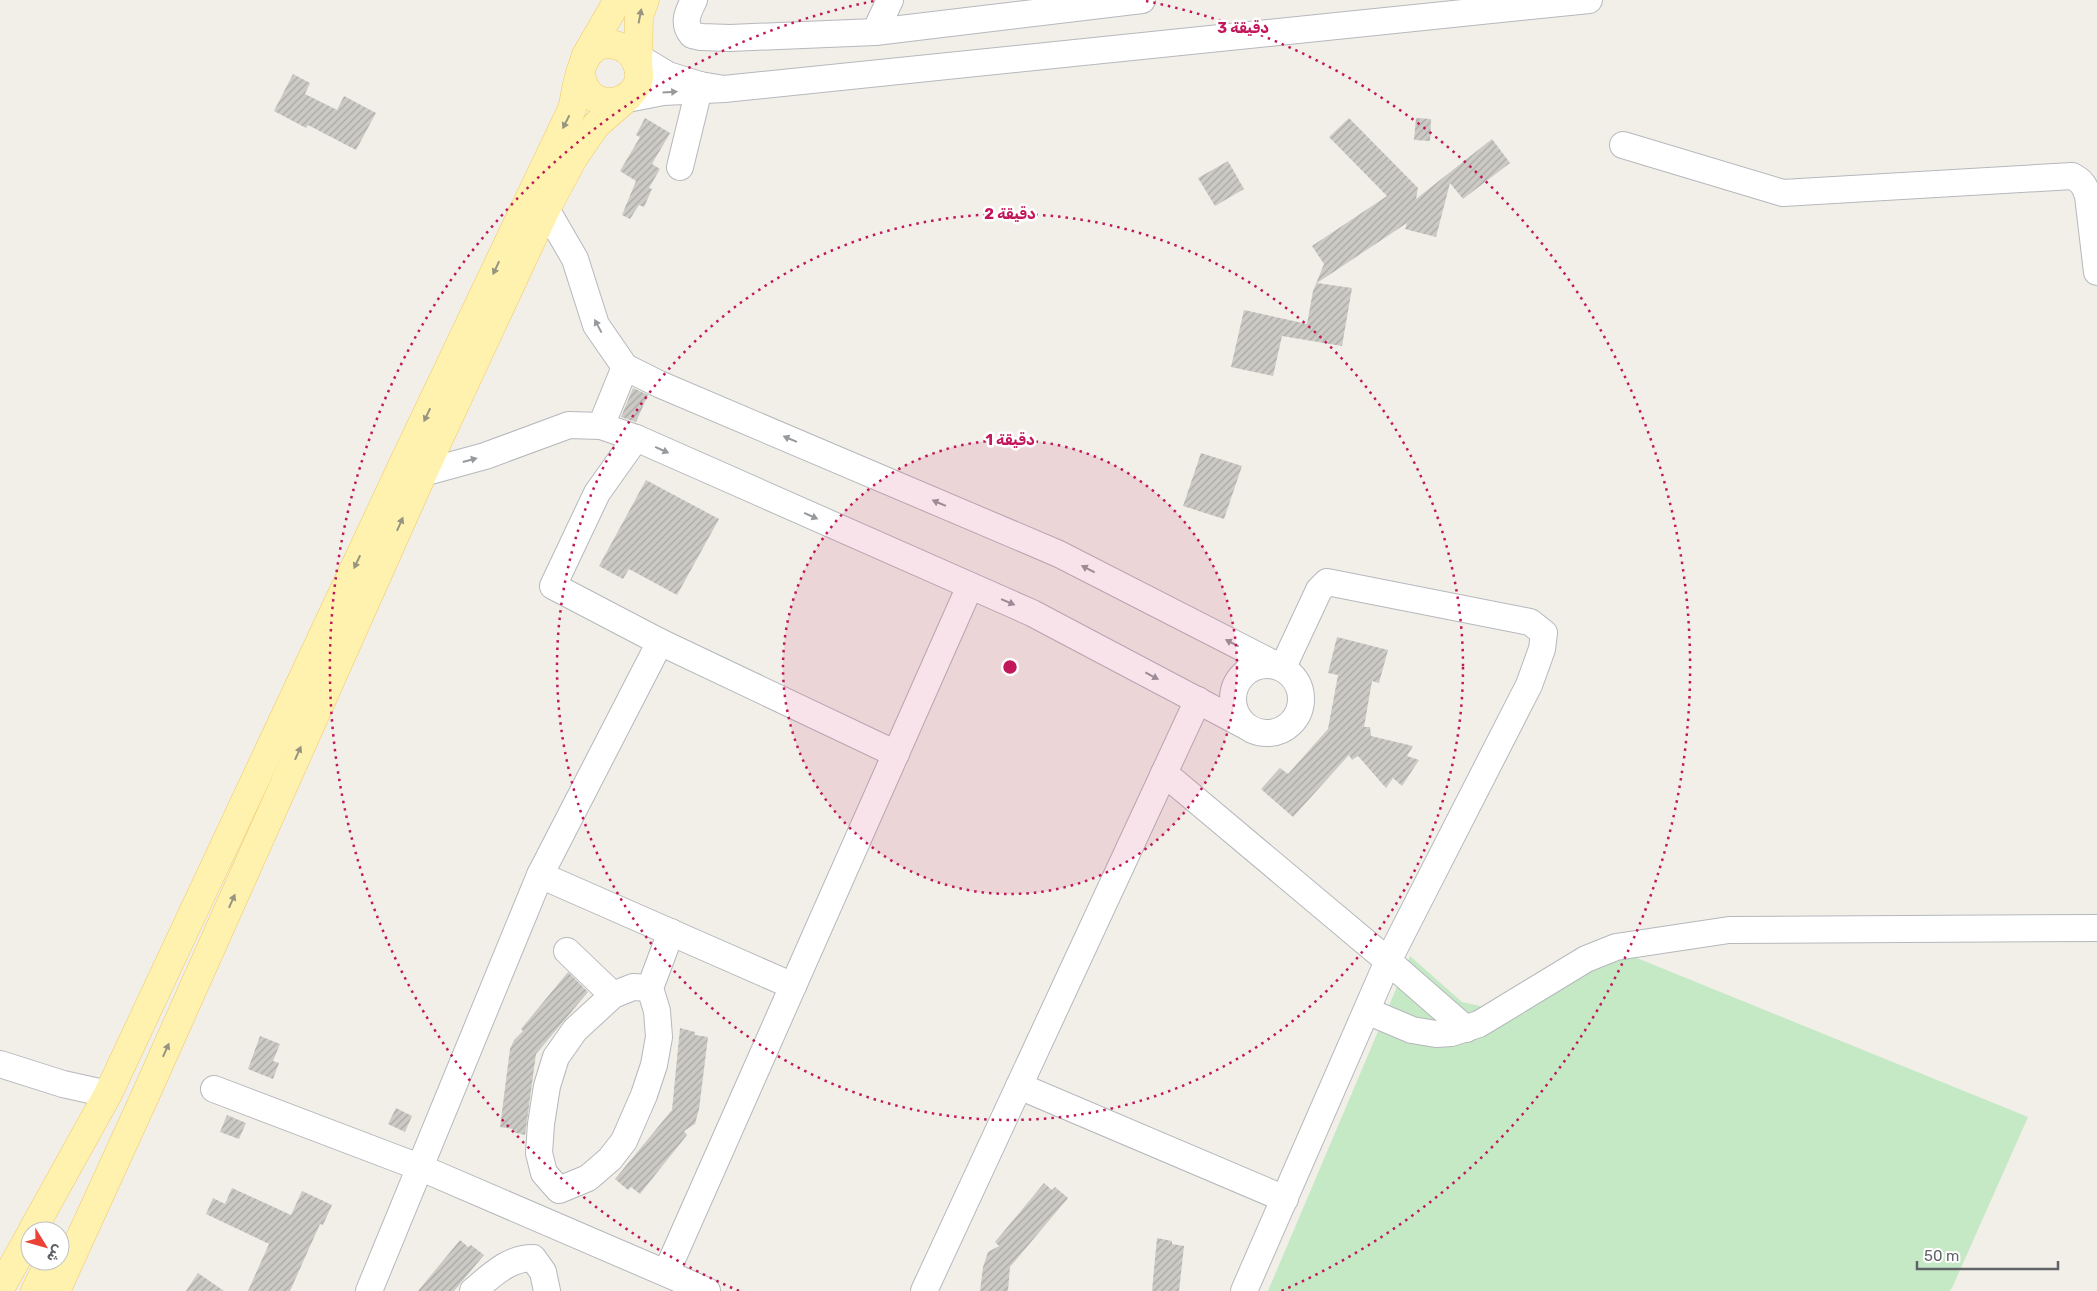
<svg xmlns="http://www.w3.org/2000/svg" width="2097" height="1291" font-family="Rubik,'Noto Sans Arabic',sans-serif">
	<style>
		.pitch { fill: #c5e8c5 }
		.building { fill: url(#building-hatch) }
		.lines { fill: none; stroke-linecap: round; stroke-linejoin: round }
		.minor-casing { stroke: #b5b8bc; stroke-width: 28 }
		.major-casing { stroke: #f2c960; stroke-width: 29 }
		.minor { stroke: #fff; stroke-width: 26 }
		.major { stroke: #fff2af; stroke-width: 28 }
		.oneway { fill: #979581 }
		.oneway2 { fill: #979a9d }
		.ring { fill: none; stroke: #c2185b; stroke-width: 2.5; stroke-dasharray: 2.5 5 }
		.centre { fill: #c2185b; stroke: #fff; stroke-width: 2.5 }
		.ring-label { font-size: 15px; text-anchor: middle; font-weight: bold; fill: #c2185b; stroke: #fff; stroke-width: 5; stroke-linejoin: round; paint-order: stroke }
	</style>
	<defs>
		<pattern id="building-hatch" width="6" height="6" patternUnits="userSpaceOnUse" patternTransform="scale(1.25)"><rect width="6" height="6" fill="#cccac5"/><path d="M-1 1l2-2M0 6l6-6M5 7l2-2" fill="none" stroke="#a9a8a4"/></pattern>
	</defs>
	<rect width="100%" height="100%" fill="#f1efe8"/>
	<!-- pitch -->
	<polygon class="pitch" points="1627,954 2028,1117 1952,1288 1949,1291 1268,1291 1410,956 1462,1002 1503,1011"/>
	<!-- building -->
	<g class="building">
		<polygon points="293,74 310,83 305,94 337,110 344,96 376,113 356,150 308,125 306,128 274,111"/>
		<polygon points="645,118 670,133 652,164 660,169 649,188 652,189 644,207 639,205 630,219 622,215 636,181 620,171 640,137 636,135"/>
		<polygon points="1349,118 1418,188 1416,199 1492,139 1510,163 1463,199 1450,183 1436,237 1405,229 1407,223 1317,283 1352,288 1342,346 1282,336 1273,376 1231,367 1244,310 1307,324 1313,291 1324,264 1312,246 1387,196 1329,137"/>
		<polygon points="1416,118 1431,119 1430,141 1414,140"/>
		<polygon points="1228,161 1244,189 1215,206 1198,178"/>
		<polygon points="633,388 648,395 636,422 621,417"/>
		<polygon points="1201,453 1242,466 1224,519 1183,506"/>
		<polygon points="646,480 719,519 677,595 629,569 623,579 599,566"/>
		<polygon points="1337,637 1388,650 1379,683 1372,681 1364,727 1370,727 1371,736 1413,746 1407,756 1419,760 1402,786 1393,778 1386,788 1358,756 1352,760 1349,755 1293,817 1261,789 1280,768 1288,774 1328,729 1338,675 1328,673"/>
		<polygon points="568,972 588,992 536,1054 525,1135 513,1132 513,1129 500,1127 510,1049 514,1040 523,1031 521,1029"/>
		<polygon points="680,1028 695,1032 695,1035 708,1037 699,1109 695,1124 684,1131 687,1135 640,1194 631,1187 628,1190 615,1179 672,1110"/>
		<polygon points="260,1036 280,1044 273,1061 279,1063 273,1079 248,1069"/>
		<polygon points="396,1108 412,1116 405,1132 388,1124"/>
		<polygon points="227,1115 246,1123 239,1139 220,1132"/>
		<polygon points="1044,1183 1052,1190 1055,1187 1068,1198 1010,1267 1008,1291 980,1291 983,1267 988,1252 999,1246 995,1242"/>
		<polygon points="232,1188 291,1215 302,1191 332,1205 323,1225 320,1224 290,1291 248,1291 269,1244 206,1214 213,1198 225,1204"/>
		<polygon points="1157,1238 1172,1241 1172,1244 1184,1246 1179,1291 1152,1291"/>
		<polygon points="460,1240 468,1247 471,1245 484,1255 454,1291 418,1291"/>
		<polygon points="198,1273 224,1291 186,1291"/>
	</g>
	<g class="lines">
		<defs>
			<g id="minor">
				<path d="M694 0C688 12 682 23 692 35L701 37 730 38 875 32 1142 0"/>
				<polyline points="875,32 890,0"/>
				<polyline points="724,89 1589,0"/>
				<polyline points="622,100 663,92 724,89 700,85 668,75 628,51"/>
				<path d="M1623 145 1783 193 2072 176C2082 181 2085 186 2088 196L2097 272"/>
				<polyline points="680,167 700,85"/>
				<polyline points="546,209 575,259 596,325 625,367 659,384 1059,554 1276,665"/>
				<polyline points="601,426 625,367"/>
				<polyline points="423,473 485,456 569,425 601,426 636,438 1032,613 1244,725"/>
				<polyline points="660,642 896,754"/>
				<circle cx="1267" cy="699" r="34"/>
				<polyline points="1164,773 1388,961 1466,1029"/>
				<polyline points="540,875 793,986"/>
				<polyline points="567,951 613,995"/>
				<polyline points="650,988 633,987 613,995 575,1030 556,1057 547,1086 541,1124 539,1153 544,1173 559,1190 588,1178 610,1159 624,1141 644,1095 654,1065 659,1037 657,1011 650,988 671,932"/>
				<polyline points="1367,1011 1412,1030 1436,1034 1451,1033 1479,1024 1586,959 1616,947 1729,930 2097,928"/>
				<polyline points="0,1064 63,1084 108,1094"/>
				<polyline points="1019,1086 1285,1199"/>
				<polyline points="214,1089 419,1167 707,1291"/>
				<polyline points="666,1273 970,586"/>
				<polyline points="369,1291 540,875 660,642 553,586 597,493 636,438"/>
				<path d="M473 1291C491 1276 508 1258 533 1258L543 1272 547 1291"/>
				<polyline points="924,1291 1198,700"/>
				<polyline points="1244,1291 1388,961 1529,685 1542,649 1544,633 1530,622 1327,582 1319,590 1283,667"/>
			</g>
			<g id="major">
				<polyline points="585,57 618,0"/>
				<polyline points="638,67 639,16 645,0"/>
				<path d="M32 1231 108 1094 403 464 572 109C578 86 579 38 615 45 625 47 633 54 637 64 651 100 591 122 581 76"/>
				<polyline points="0,1289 30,1235"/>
				<polyline points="35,1291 50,1261"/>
				<polyline points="56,1291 146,1094 423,473 546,209 574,157 596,125 628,97"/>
			</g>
		</defs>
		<!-- minor casing -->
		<use href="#minor" class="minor-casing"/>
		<!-- major casing -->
		<use href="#major" class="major-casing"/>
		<!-- minor -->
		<use href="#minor" class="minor"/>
		<!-- major -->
		<use href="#major" class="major"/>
	</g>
	<!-- one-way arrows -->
	<defs><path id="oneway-solid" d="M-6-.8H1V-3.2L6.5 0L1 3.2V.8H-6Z" transform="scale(1.25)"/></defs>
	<g class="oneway">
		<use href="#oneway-solid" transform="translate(640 16) rotate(-79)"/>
		<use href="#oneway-solid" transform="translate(566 122) rotate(117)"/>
		<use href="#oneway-solid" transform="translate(496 268) rotate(115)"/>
		<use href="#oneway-solid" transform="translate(427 415) rotate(115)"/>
		<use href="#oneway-solid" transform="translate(400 524) rotate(-66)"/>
		<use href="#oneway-solid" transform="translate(357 562) rotate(115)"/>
		<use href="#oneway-solid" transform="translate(298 753) rotate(-66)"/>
		<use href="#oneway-solid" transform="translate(232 901) rotate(-66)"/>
		<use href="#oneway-solid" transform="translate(166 1050) rotate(-66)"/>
	</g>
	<g class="oneway2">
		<use href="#oneway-solid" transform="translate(670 92) rotate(-4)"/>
		<use href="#oneway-solid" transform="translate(598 326) rotate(-118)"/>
		<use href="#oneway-solid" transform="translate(790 439) rotate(-157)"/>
		<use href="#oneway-solid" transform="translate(662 450) rotate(24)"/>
		<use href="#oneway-solid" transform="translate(470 460) rotate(-15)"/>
		<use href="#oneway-solid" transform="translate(939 503) rotate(-157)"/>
		<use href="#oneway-solid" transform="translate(811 516) rotate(24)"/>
		<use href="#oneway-solid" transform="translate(1088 569) rotate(-153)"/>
		<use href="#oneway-solid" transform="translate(1008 602) rotate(23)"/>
		<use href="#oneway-solid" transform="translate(1232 643) rotate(-153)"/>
		<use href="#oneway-solid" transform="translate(1152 676) rotate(28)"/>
	</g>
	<!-- distance rings -->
	<circle cx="1010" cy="667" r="227" fill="#c2185b" fill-opacity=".12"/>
	<g class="ring">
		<circle cx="1010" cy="667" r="227"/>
		<circle cx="1010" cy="667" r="453"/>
		<path d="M739 1291A680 680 0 0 1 874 1M1146 1A680 680 0 0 1 1281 1291"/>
	</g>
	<circle cx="1010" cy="667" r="8" class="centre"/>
	<g class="ring-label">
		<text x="1243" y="33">3 دقيقة</text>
		<text x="1010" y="219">2 دقيقة</text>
		<text x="1010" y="445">1 دقيقة</text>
	</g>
	<!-- north arrow -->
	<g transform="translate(45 1246) rotate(127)"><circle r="24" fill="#ffffff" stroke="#bfc1c3"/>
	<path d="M0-4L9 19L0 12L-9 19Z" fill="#ea4335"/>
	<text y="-8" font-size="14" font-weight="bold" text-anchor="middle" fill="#5f6368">ش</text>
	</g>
	<!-- scale -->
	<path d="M1917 1261v8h141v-8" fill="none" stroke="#5f6368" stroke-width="2.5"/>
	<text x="1924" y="1261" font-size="15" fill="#5f6368" stroke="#ffffff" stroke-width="4" paint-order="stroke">50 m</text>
</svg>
